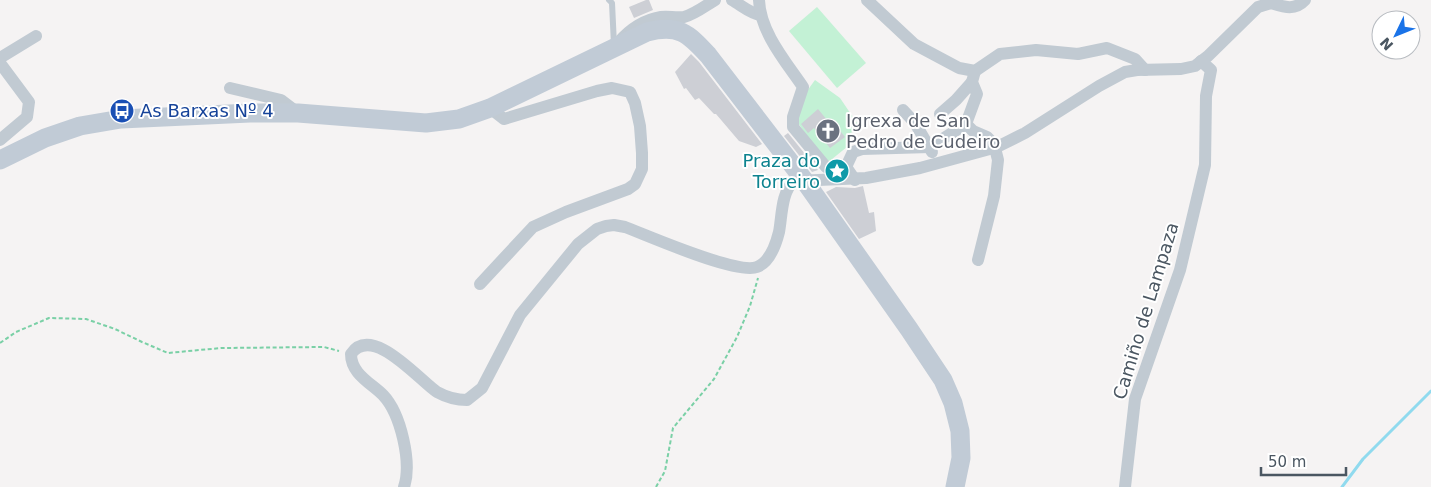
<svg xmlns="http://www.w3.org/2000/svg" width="1431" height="487" font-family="'DejaVu Sans',sans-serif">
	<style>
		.green { fill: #c3f1d5 }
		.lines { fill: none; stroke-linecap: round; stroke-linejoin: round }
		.stream { stroke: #90daee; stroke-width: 3 }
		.building { fill: #cdcfd5 }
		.path { stroke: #7ad0a6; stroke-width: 2; stroke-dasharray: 4 2.5; stroke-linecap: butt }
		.lane { stroke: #c1cad2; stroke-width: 6 }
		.street { stroke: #c1cad2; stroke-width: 12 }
		.secondary { stroke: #c1cbd6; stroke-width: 19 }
		.labels { text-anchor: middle; stroke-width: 4; stroke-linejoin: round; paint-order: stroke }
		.transit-label { font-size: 18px; fill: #164399; stroke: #fff; text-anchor: start }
		.worship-label { font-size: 18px; fill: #5b616d; stroke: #fff; text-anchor: start }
		.culture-label { font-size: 18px; fill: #0d838f; stroke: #fff; text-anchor: end }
		.street-label { font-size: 18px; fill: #4a5661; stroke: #fff }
	</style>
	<rect width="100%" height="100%" fill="#f5f3f3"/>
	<!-- green -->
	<g class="green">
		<polygon points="817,7 866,63 837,88 789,31"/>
		<polygon points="815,80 840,98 861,129 850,133 853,142 826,164 796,120 802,98"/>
	</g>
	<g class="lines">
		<!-- stream -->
		<polyline class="stream" points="1342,487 1363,459 1431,391"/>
	</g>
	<!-- building -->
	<g class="building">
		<polygon points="646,0 649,0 653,10 634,18 629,7"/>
		<polygon points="691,54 699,62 762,144 756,147 739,141 716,114 714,114 699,98 695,100 686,88 684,89 675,72"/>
		<polygon points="818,109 827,120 830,118 845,137 830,148 814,128 808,133 801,124"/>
		<polygon points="788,133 818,170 812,172 784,136"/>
		<polygon points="863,186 869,213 874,212 876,231 859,239 826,192 836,187 855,188"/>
	</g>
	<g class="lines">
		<!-- path -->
		<g class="path">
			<polyline points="0,343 16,332 49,318 86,319 115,329 142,342 168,353 221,348 324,347 339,351"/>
			<polyline points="656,487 665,471 673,428 714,379 737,337 750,306 758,278"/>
		</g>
		<!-- lane -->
		<polyline class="lane" points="609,0 612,3 614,45"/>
		<!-- street -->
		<g class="street">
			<path d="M732 0C741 5 751 14 761 15"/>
			<path d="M759 0C760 32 786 62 803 87L793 117V127L826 167H846L855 180"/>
			<polyline points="867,0 914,44 959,68 975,71 1000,54 1036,50 1078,54 1107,48 1135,59 1145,70"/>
			<path d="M1271 3C1284 7 1295 11 1305 0"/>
			<path d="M618 43C629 30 643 20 661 17 668 16 676 18 684 17 695 14 705 6 715 0"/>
			<polyline points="0,58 36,36"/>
			<polyline points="0,63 29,102 27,117 0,140"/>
			<polyline points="230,88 281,100 298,113"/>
			<polyline points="903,110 915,123 932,152"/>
			<polyline points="940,114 956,100 972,82"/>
			<polyline points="966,124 973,131 987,137 997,147"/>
			<polyline points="846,167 853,152 862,149 930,147 966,124 977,94 972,82 975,71"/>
			<polyline points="978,260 994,196 998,160 995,148"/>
			<polyline points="480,284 533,227 566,212 628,189 635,184 642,169 642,153 640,126 635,103 630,92 612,88 597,91 504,119 490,108"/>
			<path d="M404 487C412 463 401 414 383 395 371 383 351 374 351 354 372 323 420 381 437 392 446 397 456 400 467 400L482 388 520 315 578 244 597 229 606 226 614 225 625 227C649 236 737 275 757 267 770 262 776 244 779 232 782 217 781 192 794 181L866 178 920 168 997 147 1025 133 1099 86 1125 72 1137 70 1181 69 1195 66 1208 56 1258 7 1271 3"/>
			<polyline points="1125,487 1135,399 1180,270 1205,165 1206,96 1211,70 1201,61"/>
		</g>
		<!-- secondary -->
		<path class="secondary" d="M0 160 45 138 80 126 121 119 250 113H298L426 123 459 119 490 108 647 32C678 24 688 33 708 55L804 180 909 329 943 380 953 403 960 431 961 458 955 487"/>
	</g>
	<!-- icons -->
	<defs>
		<symbol id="bus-disc" viewBox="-11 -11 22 22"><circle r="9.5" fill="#1a4fb4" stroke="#fff"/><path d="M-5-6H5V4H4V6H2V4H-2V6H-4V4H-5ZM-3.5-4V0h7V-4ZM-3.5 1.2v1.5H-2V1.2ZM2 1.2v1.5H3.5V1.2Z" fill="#fff"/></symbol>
		<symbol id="church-disc" viewBox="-11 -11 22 22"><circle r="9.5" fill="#6b7280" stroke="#fff"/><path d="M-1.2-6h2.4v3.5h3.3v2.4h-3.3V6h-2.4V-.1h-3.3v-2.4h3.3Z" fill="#fff"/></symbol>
		<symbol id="sight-disc" viewBox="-11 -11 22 22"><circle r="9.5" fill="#0f9aa8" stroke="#fff"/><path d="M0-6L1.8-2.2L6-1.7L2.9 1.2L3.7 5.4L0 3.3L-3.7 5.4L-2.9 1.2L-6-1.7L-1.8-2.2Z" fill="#fff"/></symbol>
	</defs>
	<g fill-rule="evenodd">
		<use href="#bus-disc" x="108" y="97" width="28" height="28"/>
		<use href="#church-disc" x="814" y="117" width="28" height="28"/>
		<use href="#sight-disc" x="823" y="157" width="28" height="28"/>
	</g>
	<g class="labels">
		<!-- transit labels -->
		<g class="transit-label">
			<text x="140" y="117">As Barxas Nº 4</text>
		</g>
		<!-- worship labels -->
		<g class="worship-label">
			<text x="846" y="127">Igrexa de San<tspan x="846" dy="21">Pedro de Cudeiro</tspan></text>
		</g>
		<!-- culture labels -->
		<g class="culture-label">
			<text x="820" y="167">Praza do<tspan x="820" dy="21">Torreiro</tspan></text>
		</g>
		<!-- street labels -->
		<g class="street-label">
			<text transform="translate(1146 311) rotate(-73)" y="6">Camiño de Lampaza</text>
		</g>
	</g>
	<!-- north arrow -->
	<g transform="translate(1396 35) rotate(227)"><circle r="24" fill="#ffffff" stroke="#b7bbc0"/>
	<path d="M0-4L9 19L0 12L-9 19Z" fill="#1a73e8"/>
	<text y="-8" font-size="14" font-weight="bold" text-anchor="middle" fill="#4a5661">N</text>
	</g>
	<!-- scale -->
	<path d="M1261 467v8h85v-8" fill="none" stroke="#4a5661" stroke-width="2.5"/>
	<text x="1268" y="467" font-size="15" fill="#4a5661" stroke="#ffffff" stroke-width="4" paint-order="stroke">50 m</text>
</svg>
